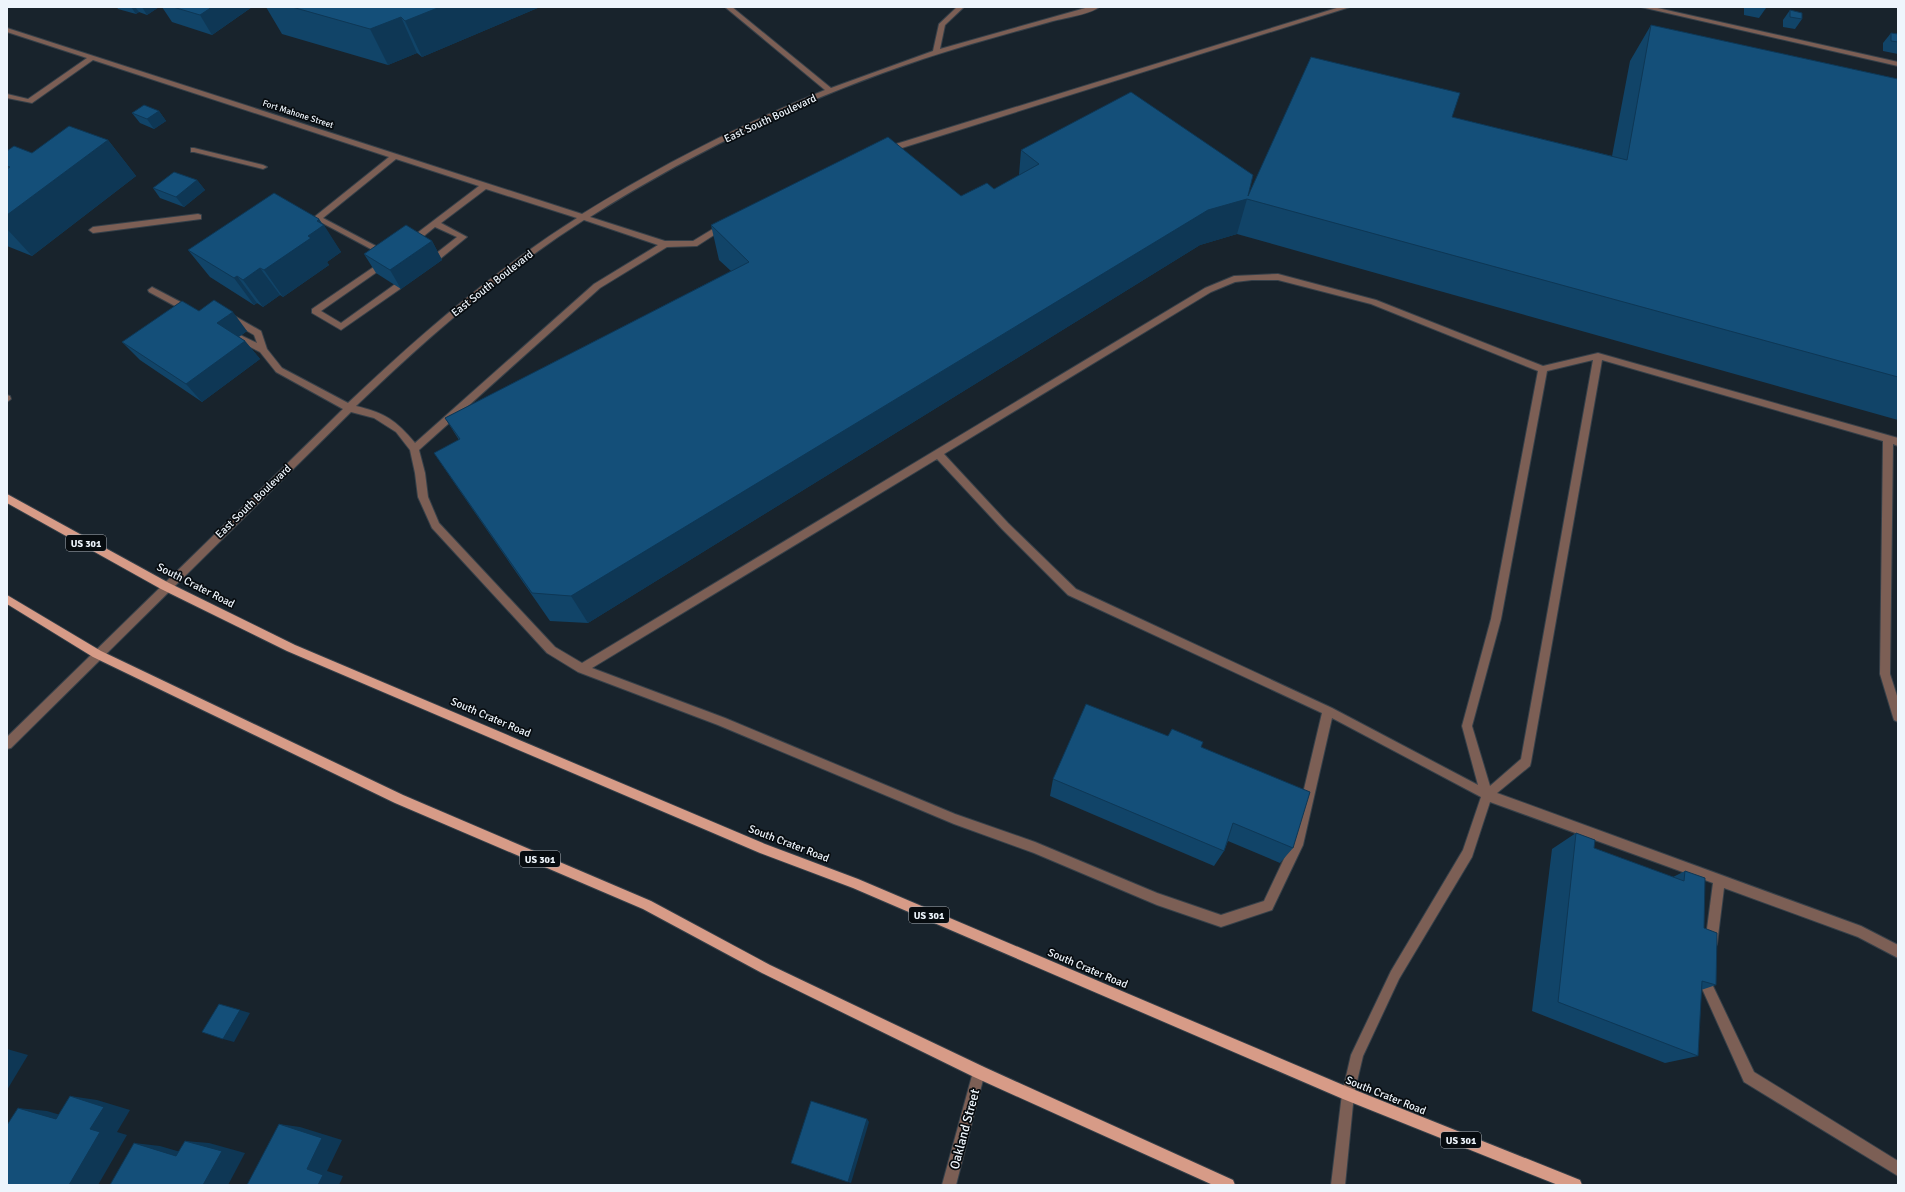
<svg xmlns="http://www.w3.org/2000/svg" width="1905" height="1192" font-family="Signika,sans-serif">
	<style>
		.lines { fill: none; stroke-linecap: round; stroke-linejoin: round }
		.minor-casing { stroke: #364049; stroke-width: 2 }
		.major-casing { stroke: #364049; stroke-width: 2 }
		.minor { fill: #7c5f55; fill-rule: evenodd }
		.major { fill: #d79b87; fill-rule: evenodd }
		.wall { fill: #114468 }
		.shaded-wall { fill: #0e3755 }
		.building { fill: #144f79; stroke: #0e3755 }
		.labels { text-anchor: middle; stroke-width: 3.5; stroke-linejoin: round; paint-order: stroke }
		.far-street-label { font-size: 9px; fill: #eef5fc; stroke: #070c10 }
		.shield { fill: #070c10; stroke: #a9afb5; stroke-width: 1 }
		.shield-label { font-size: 10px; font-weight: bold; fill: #eef5fc }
		.street-label { font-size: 11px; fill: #eef5fc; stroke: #070c10 }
		.near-street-label { font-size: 13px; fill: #eef5fc; stroke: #070c10 }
	</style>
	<rect width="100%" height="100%" fill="#18232c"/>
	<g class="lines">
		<defs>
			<g id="minor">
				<path d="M725 7H732L831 88 933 51 939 24 957 7H964L945 25 940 49 1089 7H1099C1091 14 1065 18 1053 21 1010 33 966 45 923 59 806 98 694 151 590 217L665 241H693L721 224 724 223 728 226 697 246 667 247 600 288 419 450 425 473 428 497 439 523 555 647 582 663 1205 288 1234 276 1278 274 1376 300 1543 366 1598 353 1898 438V446L1893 444 1890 674 1898 699V722L1894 720 1893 717 1880 674 1883 441 1602 360 1531 762 1530 766 1497 793 1861 926 1898 945V958L1858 937 1724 888 1717 944 1715 948 1711 950 1707 948 1705 944 1713 883 1490 802 1472 857 1399 979 1363 1056 1354 1094 1345 1185H1331L1342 1094 1351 1055 1391 971 1463 850 1481 797 1332 718 1303 845 1272 910 1221 927 1157 905 1034 853 954 824 718 725 578 672 547 653 432 528 418 497 415 473 410 450 396 432 374 418 351 412 11 748 7 749V737L343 409 276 372 260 352 235 339 234 337 238 334 257 343 254 335 227 319V315H233L261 331 267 349 282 368 348 403C419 336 493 271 577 218L486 189 441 223 467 237 440 259H434V255L457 237 435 227 414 244H408V240L479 186 396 159 323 218 389 253 388 255H382L313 218 389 157 93 60 32 103 7 98V94L28 99 87 58 7 32V28L582 214C659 166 741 124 825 90ZM584 220 658 245 594 284 415 443C396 420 385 413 356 406 427 338 501 273 584 220ZM1252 280H1278L1371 304 1538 371 1491 619 1462 726 1478 785 1332 708 1076 589 1008 523 944 454 1211 292 1235 282ZM1593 360 1521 759 1490 786 1472 726 1501 619 1547 371ZM937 459 1002 529 1068 595 1322 713 1291 844 1264 901 1221 915 1157 893 1035 842 955 814 725 718 592 668Z"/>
				<polygon points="1340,7 1350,7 889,152 886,152 882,150 883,148"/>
				<polygon points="1641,7 1653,7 1898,62 1898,66"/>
				<polygon points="191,148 194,148 263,165 267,167 263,169 194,152 191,152"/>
				<polygon points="198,214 201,215 201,219 93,233 89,230 93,227"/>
				<polygon points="384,260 388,263 387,265 321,311 341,323 394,285 400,285 400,289 341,330 312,313 312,309"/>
				<polygon points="152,287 192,308 192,312 186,312 149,292 148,290"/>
				<polygon points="7,395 10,396 11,399 7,402"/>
				<polygon points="1707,970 1711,972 1713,976 1712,984 1754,1072 1898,1161 1898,1176 1744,1082 1700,984 1703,972"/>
				<polygon points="979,1066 984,1067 985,1072 956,1185 942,1185 973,1072 974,1067"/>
			</g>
			<g id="major">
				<polygon points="7,494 169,583 295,645 765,844 858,879 1350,1088 1580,1180 1582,1185 1558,1185 1343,1099 853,888 760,853 287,651 161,589 7,503"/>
				<polygon points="7,595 101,651 403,795 651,901 770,965 984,1067 1233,1180 1235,1185 1213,1185 974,1077 762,973 643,909 395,803 93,657 7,604"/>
			</g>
		</defs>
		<!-- minor casing -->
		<use href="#minor" class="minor-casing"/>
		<!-- major casing -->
		<use href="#major" class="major-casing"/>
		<!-- minor -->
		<use href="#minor" class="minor"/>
		<!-- major -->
		<use href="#major" class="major"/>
	</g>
	<!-- wall -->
	<g class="wall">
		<polygon points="117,7 159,7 147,15 139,12 136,14 118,9"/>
		<polygon points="162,7 252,7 212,35 172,22"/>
		<polygon points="266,7 540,7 422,57 417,53 388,65 282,34"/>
		<polygon points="1744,7 1766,7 1766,8 1759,18 1744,15"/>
		<polygon points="1790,10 1802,19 1795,29 1783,27 1783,20"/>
		<polygon points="1651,25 1898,79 1898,420 1237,234 1200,245 588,623 550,621 455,484 434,453 459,440 445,418 731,271 719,260 711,225 961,196 994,189 1019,175 1021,150 1248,196 1452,117 1612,156 1630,61"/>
		<polygon points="1891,33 1898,34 1898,54 1883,51 1883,43"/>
		<polygon points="159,111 166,121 154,129 140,123 132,113"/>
		<polygon points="108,140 136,176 32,256 7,246 7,151 32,153"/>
		<polygon points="197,180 205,190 184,207 160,198 153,188"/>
		<polygon points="319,219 341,252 327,262 329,265 283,297 280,295 263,307 257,303 254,305 210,277 188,250"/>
		<polygon points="432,241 442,260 401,289 376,273 364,254"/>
		<polygon points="199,311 247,331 239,337 245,341 260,359 202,402 140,360 122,342"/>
		<polygon points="1168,736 1201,747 1293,848 1280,863 1228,841 1224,851 1214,866 1050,796 1053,779"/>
		<polygon points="1576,833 1594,848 1673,877 1685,871 1704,928 1716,985 1701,990 1698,1056 1665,1063 1532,1011 1552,849"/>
	</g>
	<!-- shaded-wall -->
	<g class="shaded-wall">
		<polygon points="131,7 135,7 139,12 136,14"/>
		<polygon points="142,7 159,7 147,15"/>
		<polygon points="212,7 252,7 212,35 200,15"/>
		<polygon points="440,7 540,7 422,57 405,21"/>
		<polygon points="401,17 417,53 388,65 370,29"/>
		<polygon points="159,111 166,121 154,129 147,119"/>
		<polygon points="108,140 136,176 32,256 7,229 7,215"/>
		<polygon points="197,180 205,190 184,207 176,197"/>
		<polygon points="1247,199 1237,234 1200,245 588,623 571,596 1208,210"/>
		<polygon points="319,219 323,225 324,225 341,252 327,262 329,265 283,297 264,270 308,236 317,221"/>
		<polygon points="432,241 442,260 401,289 390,270"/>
		<polygon points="260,268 280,295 263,307 243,280"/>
		<polygon points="237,276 257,303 254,305 234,278"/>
		<polygon points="233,312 247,331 232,341 217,323"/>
		<polygon points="245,341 260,359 202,402 186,384"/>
		<polygon points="219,1004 250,1013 234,1042 223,1039"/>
		<polygon points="7,1049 28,1055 7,1090"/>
		<polygon points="70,1096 97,1100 130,1110 117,1132 127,1135 98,1185 69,1185"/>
		<polygon points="18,1108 47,1111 84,1122 56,1119"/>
		<polygon points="867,1119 869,1122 851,1183 848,1182"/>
		<polygon points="279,1124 300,1127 342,1140 327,1171 343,1176 339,1185 318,1185 307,1169"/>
		<polygon points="185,1141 209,1143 245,1153 228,1185 203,1185"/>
		<polygon points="134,1143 160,1146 201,1158 176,1156"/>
	</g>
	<!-- building -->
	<g class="building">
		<polygon points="173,7 212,7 200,15"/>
		<polygon points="292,7 440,7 405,21 401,17 370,29"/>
		<polygon points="1790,10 1802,13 1802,19 1790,17"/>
		<polygon points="1651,25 1898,79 1898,377 1247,199 1208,210 571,596 532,593 434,453 460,439 445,418 749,262 711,225 888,137 961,196 987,183 994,189 1039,164 1021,150 1131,92 1253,175 1248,196 1311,57 1460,93 1452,117 1627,160"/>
		<polygon points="1891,33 1898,34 1898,42 1891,41"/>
		<polygon points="144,105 159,111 147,119 132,113"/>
		<polygon points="69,126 108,140 7,215 7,169 10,167 7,166 7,151 14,146 32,153"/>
		<polygon points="174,172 197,180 176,197 153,188"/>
		<polygon points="274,193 319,219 317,221 324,225 308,236 311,238 264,270 260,268 243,280 237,276 234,278 188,250"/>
		<polygon points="406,225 432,241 390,270 364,254"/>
		<polygon points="214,300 233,312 217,323 245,341 186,384 122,342 182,301 199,311"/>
		<polygon points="1086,704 1168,736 1172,729 1203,742 1201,747 1310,792 1293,848 1233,823 1224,851 1053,779"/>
		<polygon points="1576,833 1595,840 1594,848 1684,881 1685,871 1705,878 1704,928 1717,933 1716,985 1702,981 1698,1056 1558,1002"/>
		<polygon points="219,1004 240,1010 223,1039 202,1032"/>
		<polygon points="70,1096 104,1107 90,1129 100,1132 69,1185 7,1185 7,1125 18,1108 56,1119"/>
		<polygon points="811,1101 867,1119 848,1182 791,1163"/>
		<polygon points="279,1124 322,1138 307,1169 323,1175 318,1185 247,1185"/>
		<polygon points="185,1141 222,1151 203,1185 110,1185 134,1143 176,1156"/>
	</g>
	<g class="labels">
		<!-- far-street labels -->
		<g class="far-street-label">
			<text transform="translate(298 114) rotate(18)" y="3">Fort Mahone Street</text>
		</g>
		<!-- shield labels -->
		<g class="shield">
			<rect x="66" y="535" width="40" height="16" rx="3"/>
			<rect x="520" y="851" width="40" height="16" rx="3"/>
			<rect x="909" y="907" width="40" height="16" rx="3"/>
			<rect x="1441" y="1132" width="40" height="16" rx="3"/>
		</g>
		<g class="shield-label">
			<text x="86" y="547">US 301</text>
			<text x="540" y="863">US 301</text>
			<text x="929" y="919">US 301</text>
			<text x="1461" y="1144">US 301</text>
		</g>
		<!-- street labels -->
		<g class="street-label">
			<text transform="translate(770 118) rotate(-25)" y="4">East South Boulevard</text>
			<text transform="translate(492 283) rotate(-38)" y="4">East South Boulevard</text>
			<text transform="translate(253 501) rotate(-44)" y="4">East South Boulevard</text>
			<text transform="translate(196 585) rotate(27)" y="4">South Crater Road</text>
			<text transform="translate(491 717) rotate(23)" y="4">South Crater Road</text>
			<text transform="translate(789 843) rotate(21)" y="4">South Crater Road</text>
			<text transform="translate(1088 968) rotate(23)" y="4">South Crater Road</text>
			<text transform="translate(1386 1095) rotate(22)" y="4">South Crater Road</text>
		</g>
		<!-- near-street labels -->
		<g class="near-street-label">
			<text transform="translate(964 1129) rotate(-75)" y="5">Oakland Street</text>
		</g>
	</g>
	<!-- border -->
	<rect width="1905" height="1192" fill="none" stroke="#eef5fc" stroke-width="16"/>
</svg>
